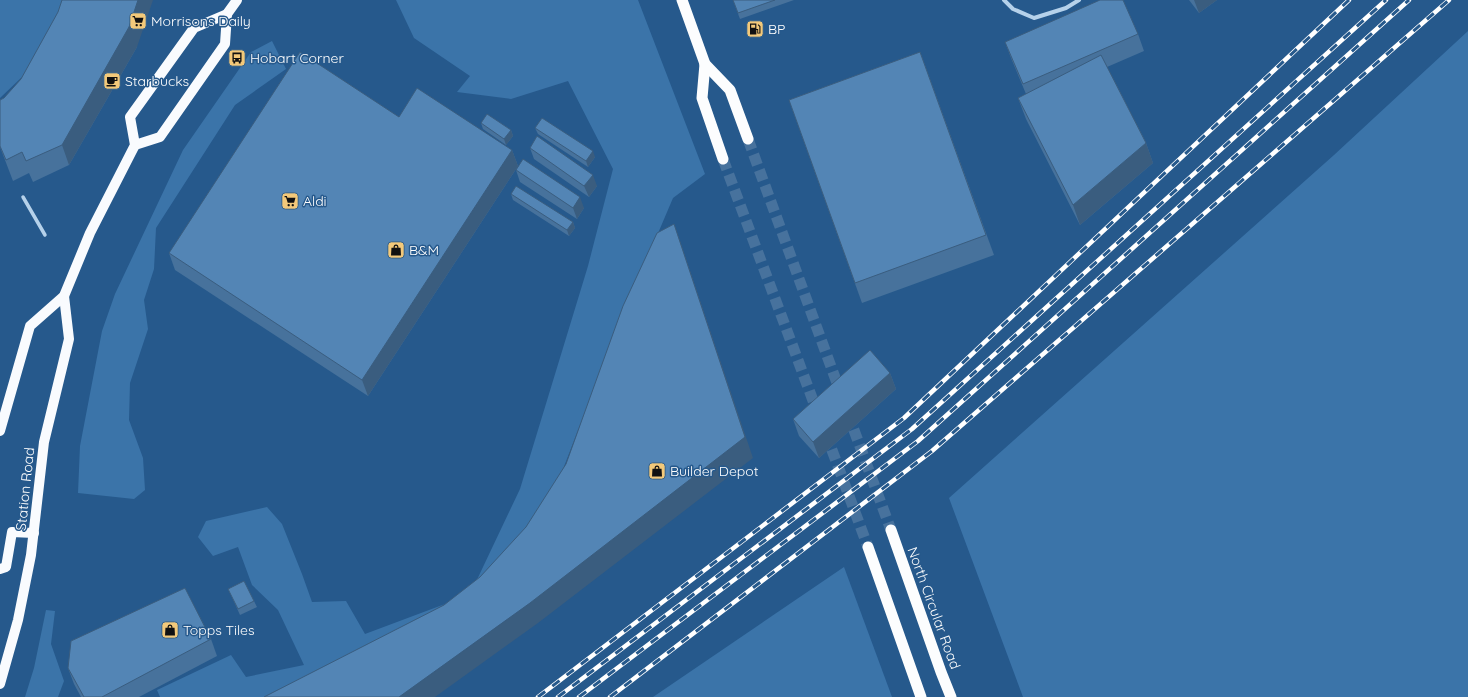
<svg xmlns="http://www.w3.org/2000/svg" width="1468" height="697" font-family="Quicksand,sans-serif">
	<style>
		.green { fill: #3b74a9 }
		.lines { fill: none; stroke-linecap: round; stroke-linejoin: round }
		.trunk-tunnel { stroke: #47729d; stroke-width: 11; stroke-dasharray: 11 5.5; stroke-linecap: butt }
		.pedestrian { stroke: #b5d1ea; stroke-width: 3.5 }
		.minor { stroke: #b5d1ea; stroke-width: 4 }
		.primary { stroke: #f9fbfe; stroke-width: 10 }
		.trunk { stroke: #fcfdfe; stroke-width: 11 }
		.rail-casing { stroke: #fff; stroke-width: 4.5 }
		.rail { stroke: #26598c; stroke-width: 3; stroke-dasharray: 9; stroke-linecap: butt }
		.wall { fill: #47729c }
		.shaded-wall { fill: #3a5d7f }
		.building { fill: #5385b5; stroke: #3a5d7f }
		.labels { text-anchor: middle; stroke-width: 3; stroke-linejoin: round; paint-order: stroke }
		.poi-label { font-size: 14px; fill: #fff; stroke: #26598c; text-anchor: start }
		.street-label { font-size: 14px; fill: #fff; stroke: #26598c }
	</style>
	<rect width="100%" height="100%" fill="#26598c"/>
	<!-- green -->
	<g class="green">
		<polygon points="0,0 69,0 23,76 0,98"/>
		<polygon points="396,0 638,0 705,174 673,198 616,332 553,495 532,526 474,586 520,489 588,266 613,169 568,81 511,99 457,92 470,76 414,38"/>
		<polygon points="1468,31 1468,697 1023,697 949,498 1334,155"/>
		<polygon points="272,41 286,69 235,105 156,228 154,269 144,300 148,329 130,383 129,420 143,458 145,490 134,499 78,493 80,446 102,331 115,294 183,150 251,52"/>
		<polygon points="267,507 282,524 302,574 312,602 346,601 365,634 445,604 280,697 160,697 157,690 231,655 246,677 304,665 278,610 252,585 238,547 213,556 198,537 206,521"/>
		<polygon points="844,567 892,697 653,697"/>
		<polygon points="46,610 55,611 51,644 64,681 58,697 25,697 34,668"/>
	</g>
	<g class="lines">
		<!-- trunk-tunnel -->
		<g class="trunk-tunnel">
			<polyline points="748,139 841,394"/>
			<polyline points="723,159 818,414"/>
			<polyline points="848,414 891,530"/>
			<polyline points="826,434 868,547"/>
		</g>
		<!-- pedestrian -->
		<polyline class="pedestrian" points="23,197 45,235"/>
		<!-- minor -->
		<polyline class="minor" points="1004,0 1013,9 1034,18 1066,8 1079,0"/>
		<!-- primary -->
		<g class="primary">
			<polyline points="135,145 160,137 225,44 227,14"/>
			<polyline points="0,431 30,326 64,296 90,233 135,145 130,117 194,28 227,14 237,0"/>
			<polyline points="0,569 6,567 12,532 34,533"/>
			<polyline points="0,684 18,620 31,555 44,442 69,339 64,296"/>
		</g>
		<!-- trunk -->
		<g class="trunk">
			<polyline points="682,0 705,64 730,90 748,139"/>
			<polyline points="705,64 702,98 723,159"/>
			<polyline points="891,530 941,672 951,697"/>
			<polyline points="868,547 921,697"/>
		</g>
		<defs>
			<g id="rail">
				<polyline points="538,697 904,418 1349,0"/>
				<polyline points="558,697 912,429 1386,0"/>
				<polyline points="579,697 918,441 1409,0"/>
				<polyline points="610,697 932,451 1449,0"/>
			</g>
		</defs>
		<!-- rail casing -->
		<use href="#rail" class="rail-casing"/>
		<!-- rail -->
		<use href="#rail" class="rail"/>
	</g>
	<!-- wall -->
	<g class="wall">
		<polygon points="733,0 794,0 740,19"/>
		<polygon points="1189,0 1217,0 1199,13"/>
		<polygon points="58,12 137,47 69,165 33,182 29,173 13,181 0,147 0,100 4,98 21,79"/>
		<polygon points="1138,34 1144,51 1107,67 1146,143 1153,163 1080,225 1026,119 1018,98 1026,94 1011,58 1005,42"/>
		<polygon points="920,52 994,255 862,303 789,100"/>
		<polygon points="481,123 511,130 513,136 506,145 483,129"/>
		<polygon points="535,128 595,157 588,167 538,134"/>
		<polygon points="530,148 597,186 589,197 534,159"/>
		<polygon points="512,150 518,166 368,396 175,270 169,253"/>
		<polygon points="516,170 584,208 577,219 520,182"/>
		<polygon points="511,194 573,222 575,228 569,236 513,200"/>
		<polygon points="890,373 896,389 819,458 799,436 793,419"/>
		<polygon points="228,589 254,601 257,607 240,615 231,595"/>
		<polygon points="211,639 217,656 139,697 81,697 74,684 68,668"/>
	</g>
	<!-- shaded-wall -->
	<g class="shaded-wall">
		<polygon points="138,0 153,0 137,47 69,165 62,145"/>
		<polygon points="1194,0 1217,0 1199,13"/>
		<polygon points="511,130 513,136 506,145 504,139"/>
		<polygon points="1146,143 1153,163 1080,225 1073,205"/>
		<polygon points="512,150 518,166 368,396 362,380"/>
		<polygon points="593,151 595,157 588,167 586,161"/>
		<polygon points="593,175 597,186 589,197 584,186"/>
		<polygon points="580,197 584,208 577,219 573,208"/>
		<polygon points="573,222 575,228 569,236 567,230"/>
		<polygon points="674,224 681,244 753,458 538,623 435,697 399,697 530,603"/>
		<polygon points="890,373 896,389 819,458 813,442"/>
	</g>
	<!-- building -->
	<g class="building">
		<polygon points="62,0 138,0 129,27 62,145 26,161 22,152 6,160 0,146 0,100 4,98 21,79 58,12"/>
		<polygon points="733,0 775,0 738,13"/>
		<polygon points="1100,0 1123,0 1138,34 1023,84 1005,42"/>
		<polygon points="300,52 399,117 417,88 512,150 362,380 169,253"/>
		<polygon points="920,52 986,235 855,283 789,100"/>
		<polygon points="1101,55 1146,143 1073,205 1018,98"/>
		<polygon points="487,114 511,130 504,139 481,123"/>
		<polygon points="542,118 593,151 586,161 535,128"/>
		<polygon points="537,136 593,175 584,186 530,148"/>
		<polygon points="523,159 580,197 573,208 516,170"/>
		<polygon points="516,186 573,222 567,230 511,194"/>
		<polygon points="674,224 745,437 530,603 399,697 264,697 444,605 480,577 526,527 566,464 623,306 657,233"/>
		<polygon points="870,350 890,373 813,442 793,419"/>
		<polygon points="244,581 254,601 238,609 228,589"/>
		<polygon points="185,588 211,639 102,697 84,697 68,668 71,641"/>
	</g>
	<!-- icons -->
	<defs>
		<symbol id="supermarket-square" viewBox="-11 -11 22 22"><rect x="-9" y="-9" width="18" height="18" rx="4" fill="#f3c97a" stroke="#26598c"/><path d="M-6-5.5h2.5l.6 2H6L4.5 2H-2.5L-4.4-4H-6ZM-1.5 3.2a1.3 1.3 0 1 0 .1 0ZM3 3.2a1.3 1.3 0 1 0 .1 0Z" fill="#111"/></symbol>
		<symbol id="fuel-square" viewBox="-11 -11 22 22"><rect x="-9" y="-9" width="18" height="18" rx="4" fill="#f3c97a" stroke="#26598c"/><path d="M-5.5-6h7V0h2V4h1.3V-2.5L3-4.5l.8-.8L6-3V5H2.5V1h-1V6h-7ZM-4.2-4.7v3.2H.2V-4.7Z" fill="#111"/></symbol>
		<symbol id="bus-square" viewBox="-11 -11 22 22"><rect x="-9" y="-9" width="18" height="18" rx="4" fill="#f3c97a" stroke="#26598c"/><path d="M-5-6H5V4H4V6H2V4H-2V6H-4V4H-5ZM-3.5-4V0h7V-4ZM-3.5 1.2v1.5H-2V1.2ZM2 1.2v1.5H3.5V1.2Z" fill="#111"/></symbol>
		<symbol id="cafe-square" viewBox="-11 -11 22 22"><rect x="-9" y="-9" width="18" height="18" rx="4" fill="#f3c97a" stroke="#26598c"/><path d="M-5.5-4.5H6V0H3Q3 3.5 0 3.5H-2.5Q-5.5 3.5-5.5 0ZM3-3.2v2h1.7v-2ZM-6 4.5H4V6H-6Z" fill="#111"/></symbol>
		<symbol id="shop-square" viewBox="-11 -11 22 22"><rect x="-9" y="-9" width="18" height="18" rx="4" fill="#f3c97a" stroke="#26598c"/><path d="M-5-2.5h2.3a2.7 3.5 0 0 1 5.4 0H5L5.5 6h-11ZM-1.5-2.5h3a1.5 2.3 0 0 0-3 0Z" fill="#111"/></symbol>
	</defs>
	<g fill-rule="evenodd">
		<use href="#supermarket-square" x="128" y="11" width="20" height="20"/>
		<use href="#fuel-square" x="745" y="19" width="20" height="20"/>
		<use href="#bus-square" x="227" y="48" width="20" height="20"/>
		<use href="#cafe-square" x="102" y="71" width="20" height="20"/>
		<use href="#supermarket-square" x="280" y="191" width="20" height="20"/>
		<use href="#shop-square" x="386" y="240" width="20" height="20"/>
		<use href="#shop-square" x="647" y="461" width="20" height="20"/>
		<use href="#shop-square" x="160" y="620" width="20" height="20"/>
	</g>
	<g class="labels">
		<!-- poi labels -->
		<g class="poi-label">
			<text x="151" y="26">Morrisons Daily</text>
			<text x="768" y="34">BP</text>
			<text x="250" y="63">Hobart Corner</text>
			<text x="125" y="86">Starbucks</text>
			<text x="303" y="206">Aldi</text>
			<text x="409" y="255">B&amp;M</text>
			<text x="670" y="476">Builder Depot</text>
			<text x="183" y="635">Topps Tiles</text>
		</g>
		<!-- street labels -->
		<g class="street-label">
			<text transform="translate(25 489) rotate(-84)" y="5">Station Road</text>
			<text transform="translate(934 608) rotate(70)" y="5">North Circular Road</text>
		</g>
	</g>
</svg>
